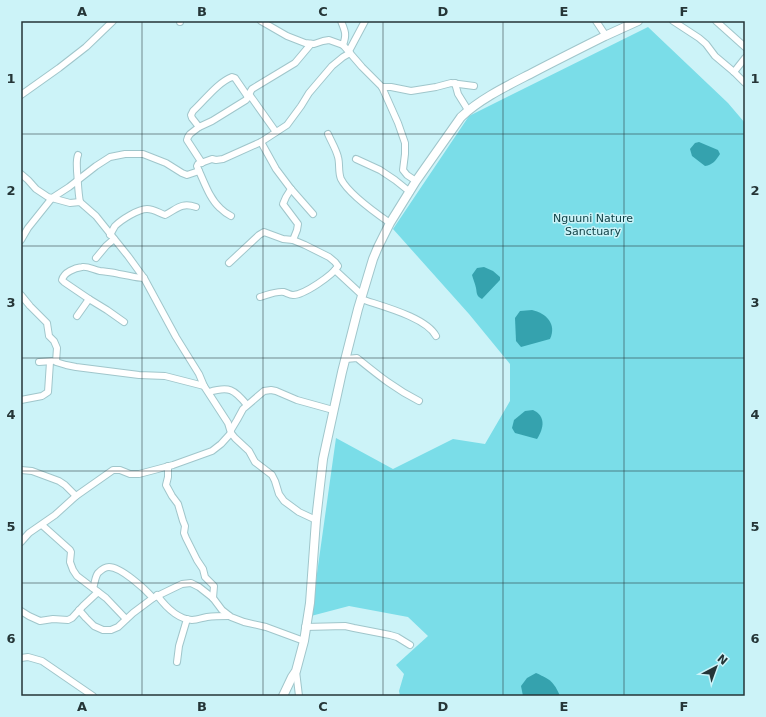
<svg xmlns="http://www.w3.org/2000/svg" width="766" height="717" font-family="'DejaVu Sans',sans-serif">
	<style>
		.green { fill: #7adde8 }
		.water { fill: #35a2ae }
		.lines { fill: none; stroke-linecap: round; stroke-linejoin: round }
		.minor-casing { stroke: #a0c6cb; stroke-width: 8 }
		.major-casing { stroke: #a0c6cb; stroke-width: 10 }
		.minor { stroke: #fff; stroke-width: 6 }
		.major { stroke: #fff; stroke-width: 8 }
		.grid { fill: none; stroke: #253537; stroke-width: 1; stroke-opacity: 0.55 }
		.labels { text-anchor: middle; stroke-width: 3; stroke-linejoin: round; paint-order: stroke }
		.park-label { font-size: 11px; fill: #104146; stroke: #ccf3f8 }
		.neatline { fill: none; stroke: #253537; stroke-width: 1.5 }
		.grid-label { font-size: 13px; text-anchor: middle; font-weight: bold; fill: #253537 }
	</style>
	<rect width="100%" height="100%" fill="#ccf3f8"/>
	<!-- green -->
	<polygon class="green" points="648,27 728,103 745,123 745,696 400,696 399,691 404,674 396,665 428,636 408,617 349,606 311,616 336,438 393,469 453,439 485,444 510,401 510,364 469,314 393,229 469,116"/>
	<!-- water -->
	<g class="water">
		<path d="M699 142 718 150 720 154C716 160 713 165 705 166L692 156 690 149 695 143Z"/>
		<path d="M484 267 493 271 500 277V280L482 299C476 296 477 293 476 288 475 283 473 279 472 275L477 268Z"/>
		<path d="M532 310C546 313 557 324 550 339L521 347 516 341 515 318 520 311Z"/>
		<path d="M533 410C546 416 544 428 537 439L515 433 512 428 514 420 525 411Z"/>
		<path d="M536 673C550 679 554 682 560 696H523L521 686 527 678Z"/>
	</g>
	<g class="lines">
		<defs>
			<g id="minor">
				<polyline points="261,21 287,36 305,43 314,44 323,41 329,40 343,45 362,67 382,87 398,123 405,143 405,154 403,170 407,175 416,181"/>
				<path d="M341 21C345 31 347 34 343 45"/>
				<polyline points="596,21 606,36"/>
				<polyline points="673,21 699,38 706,44 715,56 734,72 745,83"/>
				<polyline points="716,21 745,47"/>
				<polyline points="180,22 180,21"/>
				<polyline points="349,51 365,21"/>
				<polyline points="734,72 745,58"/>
				<polyline points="455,83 458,94 468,110"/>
				<polyline points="382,87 391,87 411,91 436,87 451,83 474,86"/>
				<polyline points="249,94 276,132"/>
				<polyline points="21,95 59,68 86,47 113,21"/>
				<path d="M199 127 192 118 191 115 193 111C205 100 217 83 232 77L235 78 248 97"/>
				<path d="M328 134C331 141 336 149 338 157 340 164 338 172 341 179 348 193 377 214 390 223"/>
				<polyline points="261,142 276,169 291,189 313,214"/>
				<path d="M78 155C76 160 77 165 77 171 78 181 78 192 80 202"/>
				<polyline points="356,159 380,170 395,180 410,192"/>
				<path d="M202 163 187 140 188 137 190 134 199 127 212 121 246 100C249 97 249 93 252 89L295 63 311 44"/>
				<path d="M199 171C205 184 210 199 220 208 223 211 227 214 231 216"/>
				<polyline points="21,174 28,180 36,189 48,197 70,203 80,202 96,216 128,256 144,278 176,337 199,374 204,386"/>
				<polyline points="291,189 286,197 283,204 298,224 297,230 293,240"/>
				<path d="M110 235C112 232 113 229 115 226 121 220 138 209 147 209 154 209 159 213 165 215 177 209 181 202 196 207"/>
				<polyline points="21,240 28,228 52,198 69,187 96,166 110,157 125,154 143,154 166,163 182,173 187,175 199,171 197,166 198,164 212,159 216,160 223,159 261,142 287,125 301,106 309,93 332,66 343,57 350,53"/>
				<polyline points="96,258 106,246 114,239"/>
				<path d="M229 263 259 235 264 232 283 239 293 240 305 245 329 257 335 262 338 266C333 275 304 295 293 295 290 295 287 293 284 292 276 291 267 295 260 297"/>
				<polyline points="335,270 362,295"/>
				<polyline points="21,295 30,306 47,323 49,336 54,341 57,348 56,362 66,365 76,367 139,375 165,376 204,386 228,423 231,433 235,438 249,451 255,462 272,475 275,481 279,494 284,501 299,512 316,520"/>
				<path d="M361 299C381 306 426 317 436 336"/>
				<polyline points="77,316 89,299"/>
				<path d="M124 322 107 310 89 299 64 282 62 280C64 272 75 268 82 267 88 266 94 270 100 271 107 272 113 272 119 274 128 275 135 278 144 278"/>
				<path d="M346 359 357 358C378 375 395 389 419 401"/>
				<polyline points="39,362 52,361"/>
				<path d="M209 392C229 386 234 389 247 405"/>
				<polyline points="21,400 42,396 48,392 50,362"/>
				<polyline points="231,430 237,420 243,409 264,391 271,390 276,391 297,400 333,410"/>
				<polyline points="168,466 168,477 166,485 172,496 178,504 183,521 185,526 184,533 186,538 197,560 203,569 205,577 214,586 213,598"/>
				<polyline points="21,470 32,471 59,481 65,485 76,496"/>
				<polyline points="42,525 70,550 71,552 70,562 73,570 77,576 106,598 126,619"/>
				<polyline points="21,542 29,533 55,515 76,496 113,470 120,470 130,474 139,474 173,465 212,451 221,444 231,433"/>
				<path d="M93 588C95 583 95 577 98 573 101 570 105 567 109 567 121 567 145 589 153 598"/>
				<path d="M157 595C165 606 177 619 192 620 197 620 202 618 207 617 215 616 222 616 229 616"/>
				<polyline points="79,610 86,618 94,626 103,630 111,630 118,627 133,613 153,598 182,584 191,583 199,587 213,598 222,610 231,617 244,622 266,627 304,641"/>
				<polyline points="21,611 29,616 40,621 53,619 68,620 72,618 83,606 98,592"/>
				<polyline points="305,627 345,626 354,628 390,635 397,637 410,645"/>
				<polyline points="21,658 28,657 42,661 93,696"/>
				<polyline points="177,662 179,646 187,619"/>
				<polyline points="296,671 299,696"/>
			</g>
			<path id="major" d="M283 696 292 677 296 671 304 641 310 603 316 520 323 459 342 372 358 309 373 259 378 247 390 223 416 181 461 117C481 98 509 85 534 72 557 60 581 48 605 36 616 31 627 26 638 21"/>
		</defs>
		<!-- minor casing -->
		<use href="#minor" class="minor-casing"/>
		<!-- major casing -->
		<use href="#major" class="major-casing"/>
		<!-- minor -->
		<use href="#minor" class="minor"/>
		<!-- major -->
		<use href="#major" class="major"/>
	</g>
	<!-- grid -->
	<path class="grid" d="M142 21V696M263 21V696M383 21V696M503 21V696M624 21V696M21 134H745M21 246H745M21 358H745M21 471H745M21 583H745"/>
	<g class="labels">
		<!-- park labels -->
		<g class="park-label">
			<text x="593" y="222">Nguuni Nature<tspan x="593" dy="13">Sanctuary</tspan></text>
		</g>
	</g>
	<!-- border -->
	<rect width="766" height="717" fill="none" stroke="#ccf3f8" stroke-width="44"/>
	<!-- north arrow -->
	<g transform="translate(716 667) rotate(41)" stroke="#ccf3f8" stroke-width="3" paint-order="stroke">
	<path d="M0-3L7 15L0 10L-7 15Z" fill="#253537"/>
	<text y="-6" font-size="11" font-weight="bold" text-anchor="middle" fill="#253537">N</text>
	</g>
	<rect x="22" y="22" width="722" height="673" class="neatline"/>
	<g class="grid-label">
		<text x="82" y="16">A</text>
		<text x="202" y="16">B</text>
		<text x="323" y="16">C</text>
		<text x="443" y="16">D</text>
		<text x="564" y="16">E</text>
		<text x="684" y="16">F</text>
		<text x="11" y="83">1</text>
		<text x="755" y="83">1</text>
		<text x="11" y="195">2</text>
		<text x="755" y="195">2</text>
		<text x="11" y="307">3</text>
		<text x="755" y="307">3</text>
		<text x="11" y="419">4</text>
		<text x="755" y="419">4</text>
		<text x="11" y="531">5</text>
		<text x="755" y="531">5</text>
		<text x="11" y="643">6</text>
		<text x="755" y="643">6</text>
		<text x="82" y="711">A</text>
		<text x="202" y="711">B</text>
		<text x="323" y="711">C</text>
		<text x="443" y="711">D</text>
		<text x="564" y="711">E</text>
		<text x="684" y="711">F</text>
	</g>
</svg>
